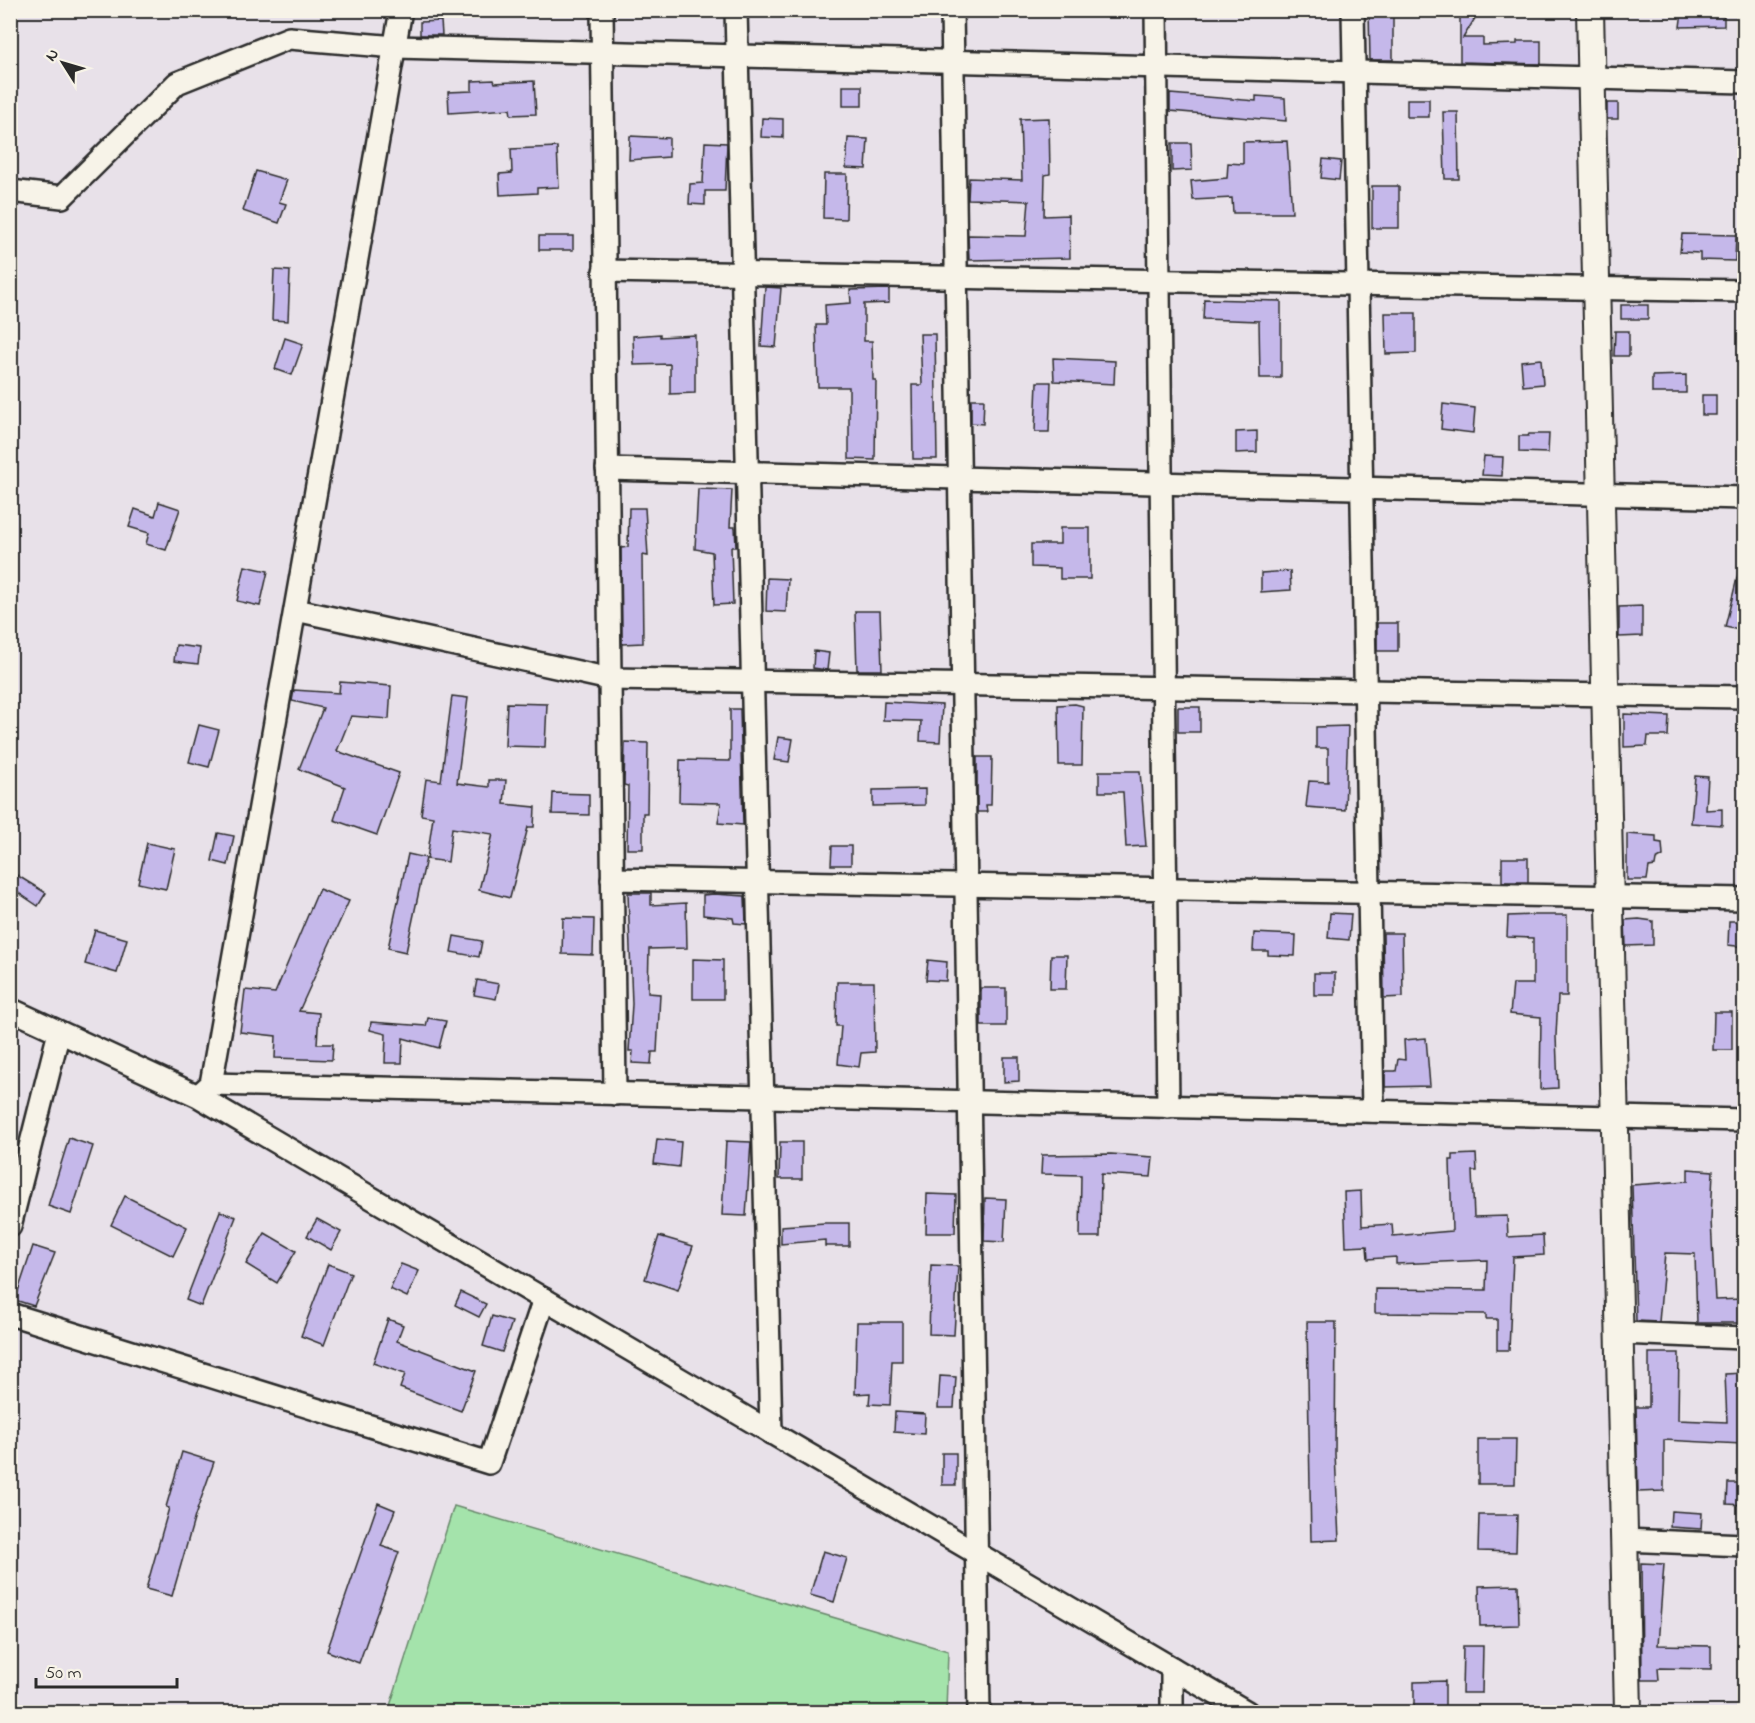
<svg xmlns="http://www.w3.org/2000/svg" width="1755" height="1723" font-family="'Indie Flower',sans-serif">
	<style>
		.green { fill: #a4e3ab; stroke: #68876b; stroke-width: 1.5 }
		.building { fill: #c5b8ea; stroke: #2b2b2b; stroke-width: 1.5 }
		.lines { fill: none; stroke-linecap: round; stroke-linejoin: round }
		.minor-casing { stroke: #2b2b2b; stroke-width: 26 }
		.major-casing { stroke: #2b2b2b; stroke-width: 30 }
		.minor { stroke: #f7f3e8; stroke-width: 21 }
		.major { stroke: #f7f3e8; stroke-width: 26 }
	</style>
	<rect width="100%" height="100%" fill="#e8e1e9"/>
	<filter id="ink" filterUnits="userSpaceOnUse"><feTurbulence type="fractalNoise" baseFrequency=".0167" numOctaves="2"/><feDisplacementMap in="SourceGraphic" scale="12" xChannelSelector="R" yChannelSelector="G"/><feConvolveMatrix kernelMatrix="1 2 1 2 8 2 1 2 1" color-interpolation-filters="sRGB"/></filter>
	<g filter="url(#ink)">
		<!-- green -->
		<polygon class="green" points="454,1506 948,1651 946,1712 388,1712"/>
		<!-- building -->
		<g class="building">
			<polygon points="1369,10 1393,10 1393,60 1370,60"/>
			<polygon points="1460,10 1480,10 1463,38 1483,38 1483,45 1517,44 1517,41 1541,41 1541,64 1460,62"/>
			<polygon points="1700,10 1715,10 1715,15 1724,16 1724,26 1680,27 1682,12 1700,14"/>
			<polygon points="441,21 442,35 420,35 420,22"/>
			<polygon points="494,80 495,83 534,81 536,114 511,115 510,109 449,113 448,92 472,91 472,81"/>
			<rect x="843" y="86" width="19" height="20"/>
			<polygon points="1170,94 1256,101 1256,96 1285,98 1286,121 1170,111"/>
			<rect x="1407" y="99" width="22" height="18"/>
			<rect x="1607" y="103" width="11" height="16"/>
			<polygon points="1443,112 1458,112 1459,179 1445,179"/>
			<polygon points="762,118 783,119 783,138 761,137"/>
			<polygon points="1049,118 1050,174 1045,175 1044,216 1069,215 1070,258 969,260 968,235 1026,236 1029,201 968,199 969,178 1022,180 1020,119"/>
			<polygon points="630,136 669,138 669,157 629,160"/>
			<polygon points="848,138 868,139 866,169 846,168"/>
			<polygon points="1287,141 1292,213 1233,213 1232,198 1193,200 1191,181 1227,178 1228,163 1243,164 1243,142"/>
			<polygon points="705,142 727,143 725,191 705,191 705,205 689,204 690,184 703,183"/>
			<polygon points="1172,143 1191,143 1192,170 1172,171"/>
			<polygon points="557,147 559,187 537,188 537,193 500,195 499,174 512,173 511,149"/>
			<polygon points="1323,159 1341,161 1339,180 1321,178"/>
			<polygon points="256,171 287,180 279,202 286,204 279,223 243,211"/>
			<polygon points="824,174 847,174 846,219 823,218"/>
			<rect x="1372" y="186" width="27" height="42"/>
			<polygon points="1682,234 1736,235 1735,261 1700,260 1700,253 1680,252"/>
			<rect x="539" y="236" width="34" height="14"/>
			<polygon points="274,270 290,271 288,321 272,320"/>
			<polygon points="765,287 781,288 776,347 761,346"/>
			<polygon points="889,289 889,303 864,304 864,341 872,341 873,380 876,380 875,460 849,459 849,387 818,387 816,325 826,325 825,305 851,303 850,290"/>
			<polygon points="1204,299 1281,301 1281,378 1260,378 1259,321 1203,319"/>
			<rect x="1621" y="305" width="27" height="14"/>
			<polygon points="1385,313 1416,313 1416,353 1386,354"/>
			<polygon points="1615,331 1629,331 1629,356 1614,356"/>
			<polygon points="660,334 660,337 695,335 695,393 670,394 670,364 634,365 633,336"/>
			<polygon points="920,334 935,334 937,459 913,459 912,385 922,385"/>
			<polygon points="285,338 303,344 292,375 275,369"/>
			<polygon points="1053,358 1115,361 1114,384 1054,381"/>
			<polygon points="1541,359 1543,384 1523,386 1521,361"/>
			<polygon points="1686,375 1686,393 1652,393 1652,376"/>
			<polygon points="1037,382 1051,382 1049,432 1035,432"/>
			<rect x="1702" y="395" width="14" height="20"/>
			<polygon points="971,399 984,399 983,424 971,423"/>
			<polygon points="1443,404 1475,408 1473,433 1441,429"/>
			<polygon points="1257,431 1257,452 1236,453 1236,432"/>
			<polygon points="1529,434 1549,434 1548,453 1519,452 1519,436 1528,436"/>
			<polygon points="1484,456 1503,457 1502,476 1482,475"/>
			<polygon points="698,489 732,490 730,527 735,527 736,547 731,547 733,604 714,605 712,552 695,549"/>
			<polygon points="159,502 180,509 166,550 146,544 149,533 129,527 135,509 155,516"/>
			<polygon points="629,508 645,508 648,556 642,555 643,643 622,644 621,548 628,547"/>
			<polygon points="1060,528 1090,528 1090,579 1060,579 1060,568 1031,567 1031,544 1060,544"/>
			<polygon points="245,566 268,571 260,606 237,601"/>
			<polygon points="1739,570 1744,570 1744,631 1725,627"/>
			<polygon points="1290,571 1291,590 1261,592 1261,573"/>
			<polygon points="767,578 788,579 786,612 766,611"/>
			<polygon points="1642,606 1642,636 1619,637 1619,607"/>
			<polygon points="855,611 880,611 882,670 857,670"/>
			<rect x="1377" y="623" width="21" height="28"/>
			<polygon points="176,645 200,648 198,664 174,661"/>
			<polygon points="814,651 829,653 827,670 813,668"/>
			<polygon points="340,682 391,686 389,719 351,716 337,751 399,773 377,835 334,820 345,787 299,769 323,708 292,701 294,690 339,693"/>
			<polygon points="452,696 468,698 457,783 489,787 489,780 506,780 504,804 535,807 534,827 528,827 510,898 479,890 493,834 452,828 448,862 427,859 433,817 421,815 426,779 441,781"/>
			<polygon points="884,702 942,705 940,742 920,741 921,721 883,720"/>
			<polygon points="507,703 547,704 545,747 505,746"/>
			<polygon points="1075,704 1083,706 1082,765 1059,765 1058,705"/>
			<rect x="1178" y="707" width="22" height="25"/>
			<polygon points="730,709 740,709 743,825 718,823 721,803 679,802 680,760 730,761"/>
			<polygon points="1624,714 1669,716 1668,736 1648,736 1647,746 1624,747"/>
			<polygon points="199,725 219,730 209,767 189,762"/>
			<polygon points="1348,726 1345,810 1306,807 1309,781 1328,782 1328,748 1316,748 1316,727"/>
			<polygon points="778,737 793,739 789,762 774,760"/>
			<polygon points="625,742 648,743 647,813 643,813 643,849 627,849 628,786 624,785"/>
			<polygon points="977,757 992,757 991,805 986,805 987,812 977,812"/>
			<polygon points="1099,771 1140,771 1146,846 1126,847 1123,792 1099,792"/>
			<polygon points="1695,776 1708,777 1706,810 1722,809 1722,825 1691,823"/>
			<polygon points="925,789 925,805 873,806 873,790"/>
			<polygon points="553,793 589,794 589,815 552,814"/>
			<polygon points="218,833 234,836 228,865 212,861"/>
			<polygon points="1627,834 1656,836 1656,842 1662,843 1663,856 1656,860 1655,866 1649,867 1647,880 1627,880"/>
			<polygon points="147,843 175,849 166,889 138,883"/>
			<polygon points="832,846 851,846 851,865 831,865"/>
			<polygon points="408,854 426,858 406,952 388,948"/>
			<rect x="1502" y="858" width="26" height="24"/>
			<polygon points="10,871 46,893 38,906 10,887"/>
			<polygon points="319,889 349,901 299,1011 319,1013 317,1044 333,1044 332,1060 275,1058 276,1036 240,1032 245,990 275,993"/>
			<polygon points="628,893 651,893 651,905 686,903 687,948 649,949 648,993 660,994 657,1052 652,1052 651,1064 632,1063 633,1051 629,1051 632,1004"/>
			<polygon points="714,894 745,896 746,924 734,923 733,918 703,915 703,895"/>
			<polygon points="1330,913 1351,914 1349,940 1328,938"/>
			<polygon points="1533,915 1567,915 1567,996 1558,996 1556,1036 1558,1088 1540,1089 1541,1017 1510,1014 1513,984 1533,984 1533,938 1507,937 1508,916"/>
			<polygon points="563,918 594,919 593,955 562,954"/>
			<polygon points="1639,919 1653,921 1653,945 1626,946 1625,920"/>
			<polygon points="1729,921 1744,921 1744,947 1728,945"/>
			<polygon points="95,930 127,939 117,973 85,964"/>
			<polygon points="1254,933 1296,935 1295,956 1268,955 1268,951 1253,951"/>
			<polygon points="1383,933 1402,933 1403,997 1384,998"/>
			<polygon points="454,936 482,941 479,957 451,952"/>
			<polygon points="1051,955 1067,955 1066,989 1050,989"/>
			<polygon points="693,959 723,960 723,999 693,999"/>
			<polygon points="928,960 947,962 946,981 926,980"/>
			<rect x="1314" y="973" width="21" height="22"/>
			<polygon points="477,980 499,984 496,999 474,995"/>
			<polygon points="837,982 874,982 875,1052 861,1053 859,1067 838,1064 841,1026 836,1026"/>
			<rect x="981" y="988" width="25" height="38"/>
			<polygon points="1714,1012 1732,1012 1732,1050 1713,1050"/>
			<polygon points="428,1018 446,1021 439,1048 403,1038 402,1063 385,1063 386,1034 370,1030 371,1022 426,1026"/>
			<polygon points="1426,1038 1430,1086 1385,1087 1385,1071 1396,1071 1398,1059 1405,1060 1404,1040"/>
			<polygon points="1004,1057 1019,1057 1019,1081 1004,1082"/>
			<polygon points="69,1138 93,1146 71,1214 48,1206"/>
			<polygon points="657,1139 681,1142 679,1167 654,1164"/>
			<polygon points="726,1141 751,1142 746,1216 722,1215"/>
			<polygon points="780,1142 802,1142 802,1179 779,1179"/>
			<polygon points="1111,1154 1153,1157 1151,1177 1101,1174 1100,1237 1080,1237 1081,1175 1041,1174 1042,1155"/>
			<polygon points="1476,1154 1477,1171 1472,1171 1474,1217 1507,1216 1508,1237 1543,1235 1544,1255 1513,1257 1509,1350 1497,1350 1497,1319 1486,1319 1486,1314 1375,1313 1375,1289 1486,1290 1487,1260 1396,1264 1396,1257 1368,1259 1367,1246 1346,1247 1344,1192 1361,1191 1362,1226 1392,1224 1393,1236 1452,1231 1450,1160 1453,1160 1453,1155"/>
			<polygon points="1688,1169 1713,1171 1711,1220 1715,1300 1744,1299 1744,1323 1697,1323 1695,1254 1665,1253 1659,1322 1636,1321 1632,1185 1688,1181"/>
			<polygon points="927,1194 956,1195 955,1233 926,1233"/>
			<polygon points="125,1196 187,1227 173,1256 111,1225"/>
			<polygon points="985,1198 1006,1199 1004,1242 984,1241"/>
			<polygon points="220,1211 236,1217 201,1306 186,1300"/>
			<polygon points="317,1219 341,1232 331,1250 307,1236"/>
			<polygon points="825,1223 849,1223 849,1246 825,1246 825,1240 781,1244 781,1226"/>
			<polygon points="265,1233 296,1251 277,1283 246,1264"/>
			<polygon points="659,1236 693,1246 678,1290 645,1279"/>
			<polygon points="33,1246 55,1253 34,1306 15,1300"/>
			<polygon points="328,1264 351,1273 324,1345 301,1336"/>
			<polygon points="401,1264 419,1271 407,1297 390,1289"/>
			<polygon points="931,1265 958,1266 954,1335 929,1334"/>
			<polygon points="461,1292 486,1304 479,1317 455,1305"/>
			<polygon points="492,1316 512,1322 502,1352 483,1346"/>
			<polygon points="388,1319 403,1325 397,1341 476,1371 461,1411 400,1388 405,1374 373,1363"/>
			<polygon points="857,1322 902,1322 902,1361 892,1361 890,1405 869,1404 870,1393 855,1394"/>
			<polygon points="1307,1322 1336,1322 1335,1454 1339,1540 1311,1541"/>
			<polygon points="1649,1353 1679,1353 1678,1420 1727,1422 1725,1374 1744,1373 1742,1444 1664,1440 1664,1491 1638,1492 1636,1407 1649,1407"/>
			<polygon points="940,1376 956,1377 954,1408 938,1408"/>
			<polygon points="895,1412 925,1414 924,1434 894,1432"/>
			<polygon points="1478,1439 1516,1439 1515,1484 1478,1484"/>
			<polygon points="182,1452 214,1462 195,1516 172,1596 146,1589 169,1508 166,1507"/>
			<rect x="942" y="1453" width="14" height="32"/>
			<polygon points="1728,1483 1744,1483 1744,1505 1727,1504"/>
			<polygon points="378,1503 395,1510 381,1546 399,1552 359,1663 327,1651"/>
			<polygon points="1671,1511 1702,1513 1701,1529 1670,1527"/>
			<polygon points="1479,1515 1517,1515 1516,1552 1478,1551"/>
			<polygon points="823,1551 847,1558 834,1602 810,1595"/>
			<polygon points="1641,1563 1664,1564 1658,1645 1711,1646 1711,1669 1658,1668 1659,1680 1642,1680"/>
			<polygon points="1518,1585 1519,1625 1480,1626 1479,1586"/>
			<polygon points="1463,1646 1483,1646 1482,1693 1462,1693"/>
			<polygon points="1445,1681 1445,1713 1414,1713 1414,1682"/>
		</g>
		<g class="lines">
			<defs>
				<g id="minor">
					<polyline points="602,10 615,1094"/>
					<polyline points="736,10 771,1433"/>
					<polyline points="952,10 979,1712"/>
					<polyline points="1156,10 1168,1107"/>
					<polyline points="1353,10 1373,1111"/>
					<polyline points="10,191 62,197 177,83 289,38 396,47 1744,82"/>
					<polyline points="604,271 1744,291"/>
					<polyline points="607,469 1744,498"/>
					<polyline points="296,610 610,679 1744,697"/>
					<polyline points="612,879 1744,899"/>
					<polyline points="10,1009 198,1096 1247,1712"/>
					<polyline points="211,1084 1744,1120"/>
					<polyline points="201,1093 211,1084 401,10"/>
					<polyline points="10,1226 59,1032"/>
					<polyline points="10,1314 489,1463 544,1299"/>
					<polyline points="1620,1333 1744,1338"/>
					<polyline points="1624,1540 1744,1545"/>
					<polyline points="1172,1668 1172,1712"/>
				</g>
				<polyline id="major" points="1590,10 1628,1712"/>
			</defs>
			<!-- minor casing -->
			<use href="#minor" class="minor-casing"/>
			<!-- major casing -->
			<use href="#major" class="major-casing"/>
			<!-- minor -->
			<use href="#minor" class="minor"/>
			<!-- major -->
			<use href="#major" class="major"/>
		</g>
	</g>
	<!-- margin -->
	<rect width="1755" height="1723" fill="none" stroke="#f7f3e8" stroke-width="36"/>
	<rect x="18" y="18" width="1719" height="1687" fill="none" stroke="#2b2b2b" stroke-width="2" filter="url(#ink)"/>
	<!-- north arrow -->
	<g transform="translate(63 63) rotate(307)" stroke="#f7f3e8" stroke-width="4.5" paint-order="stroke">
	<path d="M0-4.5L10 22L0 15L-10 22Z" fill="#2b2b2b"/>
	<text y="-9" font-size="16" font-weight="bold" text-anchor="middle" fill="#2b2b2b">N</text>
	</g>
	<!-- scale -->
	<path d="M36 1678v9h141v-9" fill="none" stroke="#2b2b2b" stroke-width="3"/>
	<text x="45" y="1678" font-size="18" fill="#2b2b2b" stroke="#f7f3e8" stroke-width="4.5" paint-order="stroke">50 m</text>
</svg>
